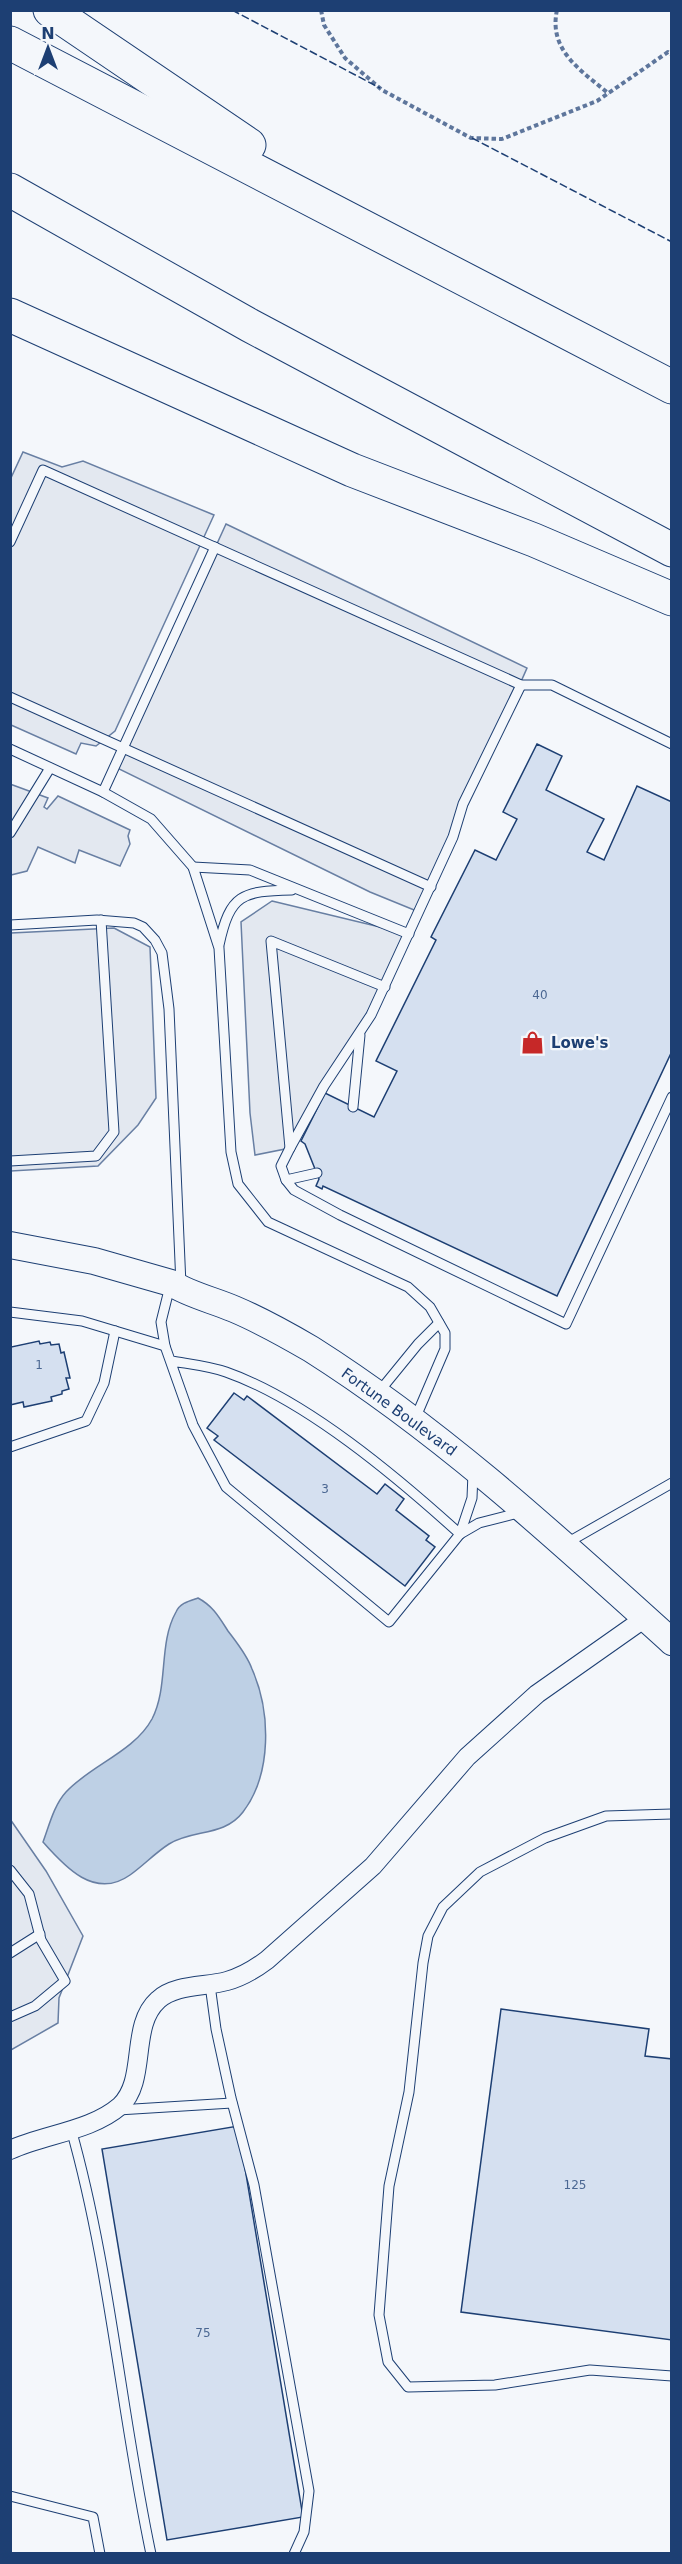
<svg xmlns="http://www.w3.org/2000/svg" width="682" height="2564" font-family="'DejaVu Sans',sans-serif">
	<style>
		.parking { fill: #e3e8f0; stroke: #687fa3; stroke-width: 1.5 }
		.water { fill: #bed0e5; stroke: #687fa3; stroke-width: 1.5 }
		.building { fill: #d5e0f0; stroke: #1d3f73; stroke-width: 1.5 }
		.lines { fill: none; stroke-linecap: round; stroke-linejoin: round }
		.lane-casing { stroke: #1d3f73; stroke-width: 11 }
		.street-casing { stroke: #1d3f73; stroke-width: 20 }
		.secondary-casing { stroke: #1d3f73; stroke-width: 28 }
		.highway-casing { stroke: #1d3f73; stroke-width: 35 }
		.path { stroke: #5e769c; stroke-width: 4; stroke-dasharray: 4.5 3; stroke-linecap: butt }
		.lane { stroke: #f4f7fb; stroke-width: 9 }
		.street { stroke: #f4f7fb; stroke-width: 18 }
		.secondary { stroke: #f4f7fb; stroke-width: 26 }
		.highway { stroke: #f4f7fb; stroke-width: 33 }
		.fence { stroke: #1d3f73; stroke-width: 1.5; stroke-dasharray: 8 3; stroke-linecap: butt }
		.labels { text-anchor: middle; stroke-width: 4.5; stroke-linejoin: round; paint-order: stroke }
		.number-label { font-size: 12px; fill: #4b6792 }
		.poi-label { font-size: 15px; font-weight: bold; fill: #1d3f73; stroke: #f4f7fb; text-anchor: start }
		.street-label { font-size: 15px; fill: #1d3f73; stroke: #f4f7fb }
	</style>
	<rect width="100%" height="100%" fill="#f4f7fb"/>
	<!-- parking -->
	<g class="parking">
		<polygon points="23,452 62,467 83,461 214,515 115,731 96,746 81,743 76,754 11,725 10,480"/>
		<polygon points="226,524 527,668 419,912 370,892 115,767"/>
		<polygon points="10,784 48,798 44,807 47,809 58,796 130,830 128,836 130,844 120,866 79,850 75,863 38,847 27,871 11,875"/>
		<polygon points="272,901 409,934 342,1060 290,1148 255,1155 250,1113 241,922"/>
		<polygon points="114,928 150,947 156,1098 138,1125 98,1166 11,1171 11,933"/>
		<polygon points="10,1819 46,1871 83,1936 59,1998 58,2023 11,2050"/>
	</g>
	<!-- water -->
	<path class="water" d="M198 1598C213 1606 219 1617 228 1631 237 1643 247 1655 252 1669 271 1712 272 1774 243 1812 224 1837 193 1829 169 1844 155 1853 144 1865 130 1875 95 1900 65 1867 43 1842 49 1826 54 1805 66 1792 91 1765 134 1752 152 1719 169 1686 158 1644 176 1612 180 1603 189 1601 198 1598Z"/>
	<!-- building -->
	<g class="building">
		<polygon points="537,744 562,756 546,790 604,819 587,852 604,860 637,786 672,802 672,1051 557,1296 323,1186 322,1189 316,1186 319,1179 305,1144 301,1141 325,1093 374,1117 397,1071 376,1061 436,940 431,937 475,850 496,860 517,819 503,812"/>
		<polygon points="39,1341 40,1344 50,1342 51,1345 59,1344 61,1353 64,1352 70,1378 66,1378 69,1389 62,1391 62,1394 51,1397 52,1401 24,1407 23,1402 10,1405 11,1347"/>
		<polygon points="234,1393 244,1400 247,1396 377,1494 385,1484 404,1499 396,1510 429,1536 426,1540 435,1547 405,1586 214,1440 218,1436 207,1428"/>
		<polygon points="501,2009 649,2029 645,2056 672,2059 672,2340 461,2312"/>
		<polygon points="238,2126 303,2517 167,2540 102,2149"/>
	</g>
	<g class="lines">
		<defs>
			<g id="lane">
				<polyline points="10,542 43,470 521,685 552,685 672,744"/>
				<polyline points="10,697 431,887"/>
				<polyline points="10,749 103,792 151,819 193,867 219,948 231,1152 238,1184 268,1222 408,1287 430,1307 445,1333 445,1349 415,1419"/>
				<polyline points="103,792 215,547"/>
				<polyline points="10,833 50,768"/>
				<polyline points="193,867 250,870 409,934"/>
				<polyline points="10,925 97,920 134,923 143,927 155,940 162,953 169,1009 181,1285"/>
				<path d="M219 945C230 894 242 891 292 890"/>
				<polyline points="385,987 271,941 290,1148 281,1166 286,1180 294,1190 340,1215 566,1324 672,1097"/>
				<polyline points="353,1107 360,1035"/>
				<polyline points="290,1148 324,1086 371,1015 453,837 463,804 521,685"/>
				<polyline points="10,1161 96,1156 114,1132 101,920"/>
				<polyline points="286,1180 317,1173"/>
				<path d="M170 1286 161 1322 165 1346 193 1425 226 1487 389 1622 460 1534C397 1477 306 1400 226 1372 209 1366 189 1364 172 1361"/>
				<polyline points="10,1312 82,1321 165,1346"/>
				<polyline points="378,1393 418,1344 439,1323"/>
				<polyline points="10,1447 86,1421 104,1383 115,1331"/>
				<polyline points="460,1534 479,1523 522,1512"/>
				<polyline points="460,1534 472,1498 473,1473"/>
				<polyline points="565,1544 672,1483"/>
				<polyline points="672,1814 606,1816 545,1838 480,1872 443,1907 428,1936 423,1963 409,2092 389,2186 379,2315 388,2362 408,2387 495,2385 590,2370 672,2376"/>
				<polyline points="10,1870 29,1894 41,1940 65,1981 35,2006 10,2017"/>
				<polyline points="10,1953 40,1934"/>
				<polyline points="210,1985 216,2029 231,2098 254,2185 309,2491 304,2532 294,2554"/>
				<polyline points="118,2110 232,2103"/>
				<path d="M71 2129C110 2267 121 2413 151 2554"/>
				<polyline points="10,2496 93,2517 100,2554"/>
			</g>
			<path id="street" d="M10 2150C45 2134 91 2131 120 2106 148 2080 129 2026 158 2000 175 1984 206 1987 227 1981 242 1977 255 1969 267 1960L373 1866 467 1757 537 1694 645 1618"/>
			<path id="secondary" d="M10 1245 94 1261 171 1283C190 1295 213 1300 234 1309 260 1320 287 1335 311 1349 442 1432 557 1538 672 1642"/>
			<g id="highway">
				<polyline points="50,10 249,145"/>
				<polyline points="10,43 672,387"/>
				<polyline points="10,190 249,325 672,550"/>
				<polyline points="10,315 352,470 534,540 672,599"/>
			</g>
		</defs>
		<!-- lane casing -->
		<use href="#lane" class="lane-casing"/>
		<!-- street casing -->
		<use href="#street" class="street-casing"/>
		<!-- secondary casing -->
		<use href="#secondary" class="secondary-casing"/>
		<!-- highway casing -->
		<use href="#highway" class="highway-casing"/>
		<!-- path -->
		<g class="path">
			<polyline points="321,10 324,25 345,58 382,90 471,138 502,139 597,101 668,52 672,55"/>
			<path d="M557 10C548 51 582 71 609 94"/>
		</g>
		<!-- lane -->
		<use href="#lane" class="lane"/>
		<!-- street -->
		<use href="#street" class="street"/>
		<!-- secondary -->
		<use href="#secondary" class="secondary"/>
		<!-- highway -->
		<use href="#highway" class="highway"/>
		<!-- fence -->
		<g class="fence">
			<polyline points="232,10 380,88"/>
			<polyline points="472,138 672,242"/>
		</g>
	</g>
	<!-- icons -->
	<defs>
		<symbol id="shop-bare" viewBox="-9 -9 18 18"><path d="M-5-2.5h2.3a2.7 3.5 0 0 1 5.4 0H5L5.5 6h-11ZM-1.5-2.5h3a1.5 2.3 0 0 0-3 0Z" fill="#c62828" stroke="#f4f7fb" stroke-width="2.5" paint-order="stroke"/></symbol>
	</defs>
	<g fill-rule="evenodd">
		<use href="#shop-bare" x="516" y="1026" width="33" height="33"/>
	</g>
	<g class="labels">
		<!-- number labels -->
		<g class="number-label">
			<text x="540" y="999">40</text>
			<text x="39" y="1369">1</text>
			<text x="325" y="1493">3</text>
			<text x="575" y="2189">125</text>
			<text x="203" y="2337">75</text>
		</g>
		<!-- poi labels -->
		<g class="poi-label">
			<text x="551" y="1048">Lowe's</text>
		</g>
		<!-- street labels -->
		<g class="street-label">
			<text transform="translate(399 1412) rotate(36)" y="5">Fortune Boulevard</text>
		</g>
	</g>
	<!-- border -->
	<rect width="682" height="2564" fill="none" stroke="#1d3f73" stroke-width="24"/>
	<!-- north arrow -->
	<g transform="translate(48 48)" stroke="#f4f7fb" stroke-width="4.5" paint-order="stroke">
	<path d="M0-4.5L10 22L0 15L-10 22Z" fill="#1d3f73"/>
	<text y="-9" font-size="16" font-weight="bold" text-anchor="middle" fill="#1d3f73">N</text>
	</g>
</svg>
